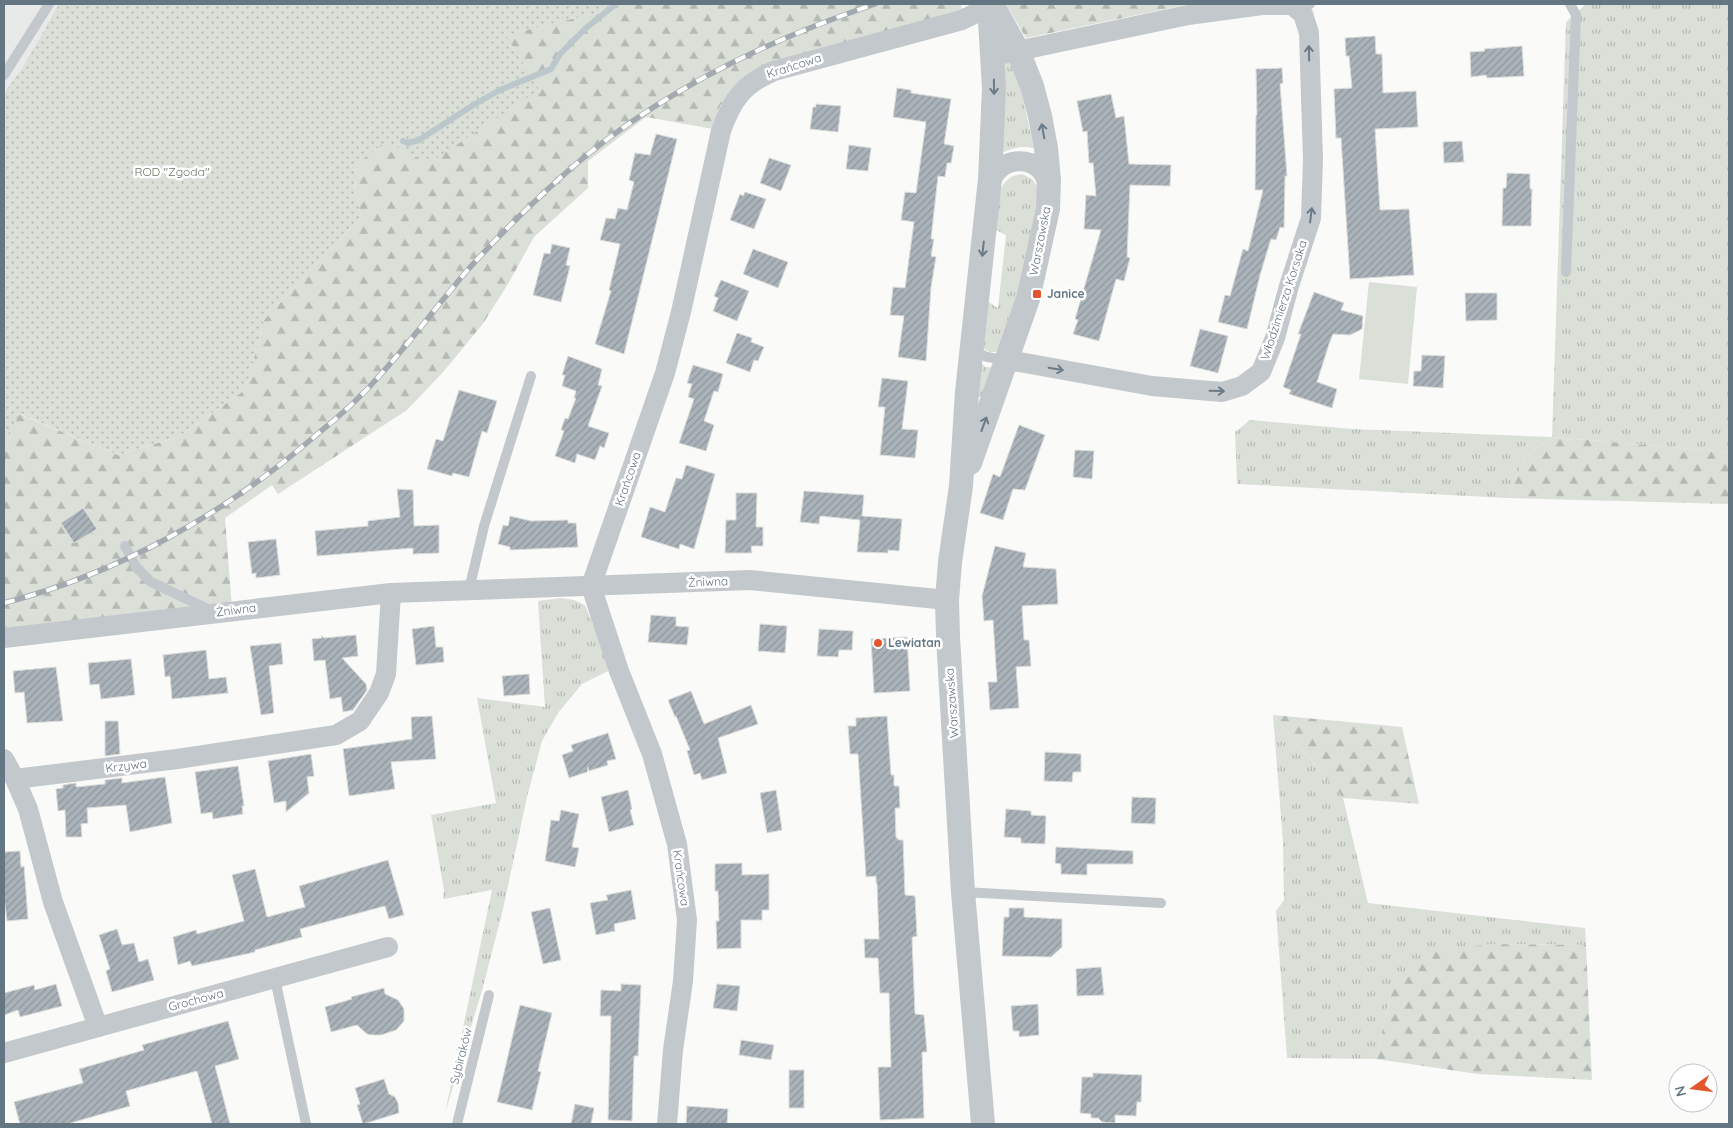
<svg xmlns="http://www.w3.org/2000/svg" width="1733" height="1128" font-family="Quicksand,sans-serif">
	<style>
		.built { fill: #e8e9e9 }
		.grass { fill: url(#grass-tufts) }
		.forest { fill: url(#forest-firs) }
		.park { fill: url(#park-dots) }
		.pitch { fill: #dadfd7 }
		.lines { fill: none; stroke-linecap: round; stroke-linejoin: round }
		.stream { stroke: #bbc7cb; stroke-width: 6 }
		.building { fill: url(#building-hatch); stroke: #dcdcda }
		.service { stroke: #c3c8cc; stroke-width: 10 }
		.minor { stroke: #c3c8cc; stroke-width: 20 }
		.tertiary { stroke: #c3c8cc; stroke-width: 24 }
		.rail-casing { stroke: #a2aab0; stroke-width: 5.5 }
		.rail { stroke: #fff; stroke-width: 4; stroke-dasharray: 11; stroke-linecap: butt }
		.oneway { stroke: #6a7a87 }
		.poi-dot { fill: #e4572e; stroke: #fff; stroke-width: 2 }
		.labels { text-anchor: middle; stroke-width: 5; stroke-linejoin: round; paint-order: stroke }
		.street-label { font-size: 12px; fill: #657683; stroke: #fff }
		.park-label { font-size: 12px; fill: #687a64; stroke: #fff }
		.poi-label { font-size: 12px; font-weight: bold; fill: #657683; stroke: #fff; text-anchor: start }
	</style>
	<defs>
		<pattern id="grass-tufts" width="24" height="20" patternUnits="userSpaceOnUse" patternTransform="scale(1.25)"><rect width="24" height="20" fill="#dadfd7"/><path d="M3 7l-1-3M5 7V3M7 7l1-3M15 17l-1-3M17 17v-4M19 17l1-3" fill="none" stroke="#b4b9b4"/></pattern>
		<pattern id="forest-firs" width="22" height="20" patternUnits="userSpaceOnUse" patternTransform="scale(1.25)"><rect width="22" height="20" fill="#dadfd7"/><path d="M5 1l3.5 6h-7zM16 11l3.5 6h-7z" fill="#b4b9b4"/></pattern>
		<pattern id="park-dots" width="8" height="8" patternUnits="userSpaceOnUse" patternTransform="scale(1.25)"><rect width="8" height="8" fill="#dadfd7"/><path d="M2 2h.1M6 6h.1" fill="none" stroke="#b4b9b4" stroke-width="1.8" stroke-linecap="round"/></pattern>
		<pattern id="building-hatch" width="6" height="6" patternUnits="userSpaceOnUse" patternTransform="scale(1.25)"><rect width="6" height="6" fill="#aab3b9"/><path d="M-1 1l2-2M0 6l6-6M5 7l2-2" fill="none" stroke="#8e969c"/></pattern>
	</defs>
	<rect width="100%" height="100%" fill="#fafaf8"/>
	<!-- built -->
	<polygon class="built" points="4,4 59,4 24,65 4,93"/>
	<!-- grass -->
	<g class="grass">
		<polygon points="1586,4 1729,4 1729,452 1552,437 1525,456 1508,498 1237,484 1235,432 1250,420 1352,429 1552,437 1566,22"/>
		<path d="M1009 59 1019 81 1034 148C1022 146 1013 147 1002 153L1003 63Z"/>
		<path d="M1022 174 1032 179 1038 187 1035 233 1002 348C993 355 989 353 981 346L984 299 998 308 1006 235 992 228C996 207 996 176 1022 174Z"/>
		<polygon points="978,361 986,367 995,368 983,398 978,397"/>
		<polygon points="561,598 574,600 585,605 612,669 582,684 558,713 542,741 527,797 503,909 483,987 445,1113 492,890 443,899 444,890 431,815 496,803 477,698 545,707 538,601"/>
		<polygon points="1273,715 1343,798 1368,903 1585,928 1586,945 1490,944 1392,989 1376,1059 1287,1058 1276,911 1284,900 1283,842"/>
	</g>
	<!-- forest -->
	<g class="forest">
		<polygon points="625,4 961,4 962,11 737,85 720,106 713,129 646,117 588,161 588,188 534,237 508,284 482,325 444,371 407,410 278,494 272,485 225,518 233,621 4,647 4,441 19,414 118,455 180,436 246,389 264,320 361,217 355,191 357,164 505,35 620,7"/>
		<polygon points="1006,4 1190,4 1026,38"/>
		<polygon points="1552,437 1729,452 1729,504 1508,498 1525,456"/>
		<polygon points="1273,715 1402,727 1419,804 1343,798"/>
		<polygon points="1490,944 1586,945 1592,1080 1478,1074 1376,1059 1392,989 1436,952"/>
	</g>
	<!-- park -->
	<polygon class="park" points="59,4 625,4 621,7 506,35 539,90 428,164 386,141 357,164 355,191 361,217 264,320 246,389 180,436 118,455 20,414 4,441 4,93 24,65"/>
	<!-- pitch -->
	<polygon class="pitch" points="1369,282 1417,287 1408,384 1359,379"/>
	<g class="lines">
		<!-- stream -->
		<polyline class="stream" points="403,141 408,143 419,140 475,104 500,90 551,69 560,54 586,28 616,4"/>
	</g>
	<!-- building -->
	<g class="building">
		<polygon points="1375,36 1376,54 1382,54 1383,93 1416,91 1418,127 1375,129 1380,210 1409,209 1414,275 1350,279 1341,138 1336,138 1334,89 1352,88 1349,56 1346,56 1345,38"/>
		<polygon points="1522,46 1524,76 1487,78 1486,75 1471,77 1470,52 1485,51 1484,49"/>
		<polygon points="1282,68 1283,83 1280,84 1287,176 1285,176 1284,228 1280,227 1276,240 1271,239 1260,275 1247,329 1218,322 1225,295 1230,296 1243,249 1248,251 1263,190 1255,190 1256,115 1257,115 1256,69"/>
		<polygon points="897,88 911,90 911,93 951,99 944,144 954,146 951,163 947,163 945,177 938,176 931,239 934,239 931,256 936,257 931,287 926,361 898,357 904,316 890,315 893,287 905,288 914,222 901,220 905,192 916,193 926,122 893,117"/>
		<polygon points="1111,94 1116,118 1124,116 1129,164 1171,165 1170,186 1130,185 1127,257 1130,258 1124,281 1116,279 1099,341 1073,334 1078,320 1075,319 1101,230 1084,229 1086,195 1096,196 1093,163 1089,163 1087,131 1083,132 1077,101"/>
		<polygon points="816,104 841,106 838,132 810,129 813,107 816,107"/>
		<polygon points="656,134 677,139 624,354 595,344 611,291 609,290 620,244 600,240 606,218 615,219 618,208 627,210 634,182 629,180 635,153 650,155"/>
		<polygon points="1462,141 1464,162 1444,163 1443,142"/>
		<polygon points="849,145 871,148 868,171 846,169"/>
		<polygon points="769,158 791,165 781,191 760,183"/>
		<polygon points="1507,173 1530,174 1530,189 1532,189 1531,226 1502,226 1503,188 1506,188"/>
		<polygon points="745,192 766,199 754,229 730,220 740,194 743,196"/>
		<polygon points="552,244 570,248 566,265 570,266 561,302 533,295 544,253 550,254"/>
		<polygon points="753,249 788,262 778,288 743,274"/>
		<polygon points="721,280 749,291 737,321 713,311 718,298 714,296"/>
		<polygon points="1314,292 1344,303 1341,310 1363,316 1362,329 1350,335 1333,334 1329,344 1317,382 1337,389 1332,408 1289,394 1291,390 1283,387 1301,334 1298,334"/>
		<polygon points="1465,293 1497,293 1497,320 1466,321"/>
		<polygon points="1200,329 1228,336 1218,373 1190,366"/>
		<polygon points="737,333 752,338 751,342 764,347 758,361 754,360 750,372 726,363"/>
		<polygon points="1422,355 1445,356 1443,388 1413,386 1414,371 1421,371"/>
		<polygon points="568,356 602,369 598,385 602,386 588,426 609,433 604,448 600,446 595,460 577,454 575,463 555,456 564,431 561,430 565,418 568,419 576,398 574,398 576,391 562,386 565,375 562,375"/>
		<polygon points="693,365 723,374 718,392 714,391 704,421 714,425 706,451 679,443 694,399 688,397 692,384 687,383"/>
		<polygon points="882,378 908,381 902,429 918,430 915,458 880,455 885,407 878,407"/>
		<polygon points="459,390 497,401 487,433 482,431 469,477 453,473 452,476 427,469 436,439 443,441"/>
		<polygon points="1019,425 1045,435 1025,490 1013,489 1003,520 980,513 993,474 1000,477"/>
		<polygon points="1075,450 1094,451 1092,479 1073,477"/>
		<polygon points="686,465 715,474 694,549 680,544 679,549 641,537 650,507 665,512 676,478 682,479"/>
		<polygon points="397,489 413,490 414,526 439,525 439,553 413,554 413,548 317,556 315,531 368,526 368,521 400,517"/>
		<polygon points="804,491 864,495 862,516 902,519 899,551 888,550 888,553 857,552 860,520 820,516 819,524 800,522"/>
		<polygon points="736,493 757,493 756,527 763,527 763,546 751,546 752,553 725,553 726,520 736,520"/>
		<polygon points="83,508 97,529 74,543 61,523"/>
		<polygon points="510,516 531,521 568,520 568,523 576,523 578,547 510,550 510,547 498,544 503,525 508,526"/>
		<polygon points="276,539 280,575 256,578 256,573 252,574 248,542"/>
		<polygon points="995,546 1026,553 1023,567 1056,569 1058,604 1022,606 1024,640 1029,640 1031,666 1016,667 1019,708 990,710 988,682 997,682 993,620 984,621 982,596"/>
		<polygon points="651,615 676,617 676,626 689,627 687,645 648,642"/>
		<polygon points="760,624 787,626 785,653 758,651"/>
		<polygon points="434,626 436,647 443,647 444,662 416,665 412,629"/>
		<polygon points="819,629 853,631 852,650 839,650 838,657 817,656"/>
		<polygon points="321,635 324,638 356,635 358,656 342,658 366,684 367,690 353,710 343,712 341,697 330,699 325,660 314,661 312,639 322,638"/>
		<polygon points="907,637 910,691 874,693 871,639"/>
		<polygon points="281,643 283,664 269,666 274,713 261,715 250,646"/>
		<polygon points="206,650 209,679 226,677 228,693 172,699 170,676 165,677 163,655"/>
		<polygon points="131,659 135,695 101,699 99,684 90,685 88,663"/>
		<polygon points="56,667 63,721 27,723 24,692 15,693 13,671"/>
		<polygon points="529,674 530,694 504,696 502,676"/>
		<polygon points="691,691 704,724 751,705 758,724 718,738 727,773 702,780 700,773 694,775 687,751 690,750 676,716 675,717 668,700"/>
		<polygon points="432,716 436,759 391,762 395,789 349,796 343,749 412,739 411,717"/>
		<polygon points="887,716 891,775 894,775 894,786 899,786 900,808 895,808 896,838 898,838 898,840 903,840 905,895 915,896 917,936 913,937 912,938 915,1014 924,1015 927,1052 922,1052 924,1118 880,1120 878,1067 891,1067 889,993 880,993 878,958 865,958 864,939 879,939 877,883 876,883 876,876 866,877 858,754 850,754 848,726 856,726 856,718"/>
		<polygon points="105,721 118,721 120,754 105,756"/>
		<polygon points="608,733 616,759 607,761 608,765 589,771 588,767 587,772 569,778 562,755 573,751 571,745"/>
		<polygon points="1045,752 1081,754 1081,772 1073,772 1072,782 1044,781"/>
		<polygon points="311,754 314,776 307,777 309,793 286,812 286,801 274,803 268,761"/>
		<polygon points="238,766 244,806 242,806 243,814 213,819 212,812 201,814 195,772"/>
		<polygon points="165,777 172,823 130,832 126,805 87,808 88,823 81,824 82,837 66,837 65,810 58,811 56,789 63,788 63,785 76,783 76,787 105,784 105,780 122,778 122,783"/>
		<polygon points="628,790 632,809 630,810 634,825 609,832 601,797"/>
		<polygon points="776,790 782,830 767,833 760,793"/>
		<polygon points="1132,797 1156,798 1155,824 1131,823"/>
		<polygon points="1006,809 1031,811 1031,815 1046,816 1045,844 1021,843 1021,838 1004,837"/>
		<polygon points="561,810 579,814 572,847 579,848 575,867 545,861 551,820 559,821"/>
		<polygon points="1056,847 1133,851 1133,864 1087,864 1087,875 1061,874 1061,864 1055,863"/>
		<polygon points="20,851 21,867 24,866 28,919 7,921 4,897 4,852"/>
		<polygon points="388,860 404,915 389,919 385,906 300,929 302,937 255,950 255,952 192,966 190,961 178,965 173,937 196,930 197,934 244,921 232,875 255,869 267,917 305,907 299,886"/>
		<polygon points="742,863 742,875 769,874 769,910 762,910 762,920 741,920 741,948 717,949 716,921 719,921 718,891 715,891 715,864"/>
		<polygon points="631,890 636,919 614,924 615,931 596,935 590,903 608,900 606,895"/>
		<polygon points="550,908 561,960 543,964 531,912"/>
		<polygon points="1009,908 1024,908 1024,917 1062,919 1062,947 1051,957 1002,956 1004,917 1009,917"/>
		<polygon points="117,929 122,945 134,943 139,962 148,959 154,980 112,992 106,971 110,969 99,935"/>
		<polygon points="1101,967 1104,995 1077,996 1076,969"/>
		<polygon points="56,984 62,1006 20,1017 18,1010 4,1015 4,993 34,985 35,990"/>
		<polygon points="621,984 641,985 638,1056 634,1056 632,1121 608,1120 611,1016 600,1016 601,990 621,991"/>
		<polygon points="717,984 740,986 737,1011 713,1008"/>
		<polygon points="384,988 385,994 398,1000 404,1009 404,1021 396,1030 381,1035 373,1035 367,1034 357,1025 331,1032 325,1007 352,999 351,997"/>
		<polygon points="1038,1004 1039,1035 1019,1037 1019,1031 1013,1031 1011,1006"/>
		<polygon points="520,1005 552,1013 538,1071 541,1072 532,1110 497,1102"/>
		<polygon points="228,1021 239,1059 215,1066 230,1124 212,1124 197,1071 126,1091 130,1106 67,1124 20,1124 14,1102 83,1083 79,1069 144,1050 142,1045"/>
		<polygon points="741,1040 774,1045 771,1060 739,1055"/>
		<rect x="789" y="1070" width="15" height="38"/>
		<polygon points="1093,1073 1142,1075 1141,1102 1137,1102 1136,1116 1115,1115 1115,1123 1102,1122 1098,1118 1091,1118 1091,1114 1080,1113 1082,1077 1093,1077"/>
		<polygon points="384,1079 389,1094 395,1097 398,1103 399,1113 363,1124 357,1105 360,1104 355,1088"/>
		<polygon points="575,1104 594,1108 591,1124 571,1124"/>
		<polygon points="687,1106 728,1109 727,1124 686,1124"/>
	</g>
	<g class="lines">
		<!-- service -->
		<g class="service">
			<polyline points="1293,5 1310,4"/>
			<polyline points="4,75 49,4"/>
			<polyline points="1566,272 1576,15 1570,4"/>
			<path d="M975 348C983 360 993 357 1006 360"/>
			<polyline points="125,546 136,567 151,582 210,610"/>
			<polyline points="469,590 484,526 531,376"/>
			<polyline points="963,892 1161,903"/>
			<polyline points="275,979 306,1124"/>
			<polyline points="457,1124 489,995"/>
		</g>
		<!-- minor -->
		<g class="minor">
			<polyline points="993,56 1188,15 1262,5 1292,5 1303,14 1309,33 1313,159 1311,218 1289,286 1275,338 1261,372 1242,386 1222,392 1152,386 1008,360"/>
			<path d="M989 189C994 152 1046 152 1048 189"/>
			<polyline points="4,638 391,593 750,580 947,600"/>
			<polyline points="4,759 15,779"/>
			<polyline points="98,1027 53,902 28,809 15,779 177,759 336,735 360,721 379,693 386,674 391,593"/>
			<polyline points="4,1053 388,947"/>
			<path d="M667 1124 673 1050 683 981 687 920 677 844 652 754 619 671 591 586 665 373 681 312 721 131C732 99 744 84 774 71L962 20 978 12 985 4"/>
		</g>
		<!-- tertiary -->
		<g class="tertiary">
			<polyline points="970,463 1028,299 1048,209 1049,180 1046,148 1040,116 1032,86 1018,51 992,4"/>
			<polyline points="983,1124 963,892 948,637 947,600 950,562 961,486 967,392 990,179 994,88 989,4"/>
		</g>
		<defs>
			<path id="rail" d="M4 603C119 573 225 514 315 436 339 417 362 396 382 373 411 341 437 306 465 273 495 239 527 208 560 178 650 97 762 42 875 4"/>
		</defs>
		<!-- rail casing -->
		<use href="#rail" class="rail-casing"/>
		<!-- rail -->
		<use href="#rail" class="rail"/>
	</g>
	<!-- one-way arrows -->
	<defs><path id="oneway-shaft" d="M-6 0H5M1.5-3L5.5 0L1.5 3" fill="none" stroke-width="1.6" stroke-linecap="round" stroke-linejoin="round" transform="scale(1.25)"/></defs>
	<g class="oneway">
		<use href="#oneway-shaft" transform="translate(1309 53) rotate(-91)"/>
		<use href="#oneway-shaft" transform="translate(994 87) rotate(89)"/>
		<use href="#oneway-shaft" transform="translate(1043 131) rotate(-100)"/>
		<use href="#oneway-shaft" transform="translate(1311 215) rotate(-83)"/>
		<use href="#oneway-shaft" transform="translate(983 249) rotate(96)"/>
		<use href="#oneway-shaft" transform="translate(1056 369) rotate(10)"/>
		<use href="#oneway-shaft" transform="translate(1217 391) rotate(1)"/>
		<use href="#oneway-shaft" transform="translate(984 424) rotate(-70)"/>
	</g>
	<!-- markers -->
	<g class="poi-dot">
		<rect x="1032" y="289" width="10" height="10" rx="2.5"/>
		<circle cx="878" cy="643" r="5"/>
	</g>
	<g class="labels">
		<!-- street labels -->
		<g class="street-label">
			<text transform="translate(794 66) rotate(-18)" y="4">Krańcowa</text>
			<text transform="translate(1040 241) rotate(-79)" y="4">Warszawska</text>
			<text transform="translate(1284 300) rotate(-72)" y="4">Włodzimierza Korsaka</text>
			<text transform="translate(628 479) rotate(-71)" y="4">Krańcowa</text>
			<text transform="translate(708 582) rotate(-2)" y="4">Żniwna</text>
			<text transform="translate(236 610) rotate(-7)" y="4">Żniwna</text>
			<text transform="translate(952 703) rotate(-94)" y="4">Warszawska</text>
			<text transform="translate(126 766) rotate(-7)" y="4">Krzywa</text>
			<text transform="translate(681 878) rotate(82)" y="4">Krańcowa</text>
			<text transform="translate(196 1000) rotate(-15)" y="4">Grochowa</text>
			<text transform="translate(461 1056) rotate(-76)" y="4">Sybiraków</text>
		</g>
		<!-- park labels -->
		<g class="park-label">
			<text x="172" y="176">ROD "Zgoda"</text>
		</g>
		<!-- poi labels -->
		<g class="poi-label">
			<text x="1047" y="298">Janice</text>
			<text x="888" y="647">Lewiatan</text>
		</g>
	</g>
	<!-- border -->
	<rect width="1733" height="1128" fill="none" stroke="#657683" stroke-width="10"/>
	<!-- north arrow -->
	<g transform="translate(1693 1088) rotate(256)"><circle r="24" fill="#ffffff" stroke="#c1c8cd"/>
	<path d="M0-4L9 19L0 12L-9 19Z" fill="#e4572e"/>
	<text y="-8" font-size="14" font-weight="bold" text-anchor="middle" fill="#657683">N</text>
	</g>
</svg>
